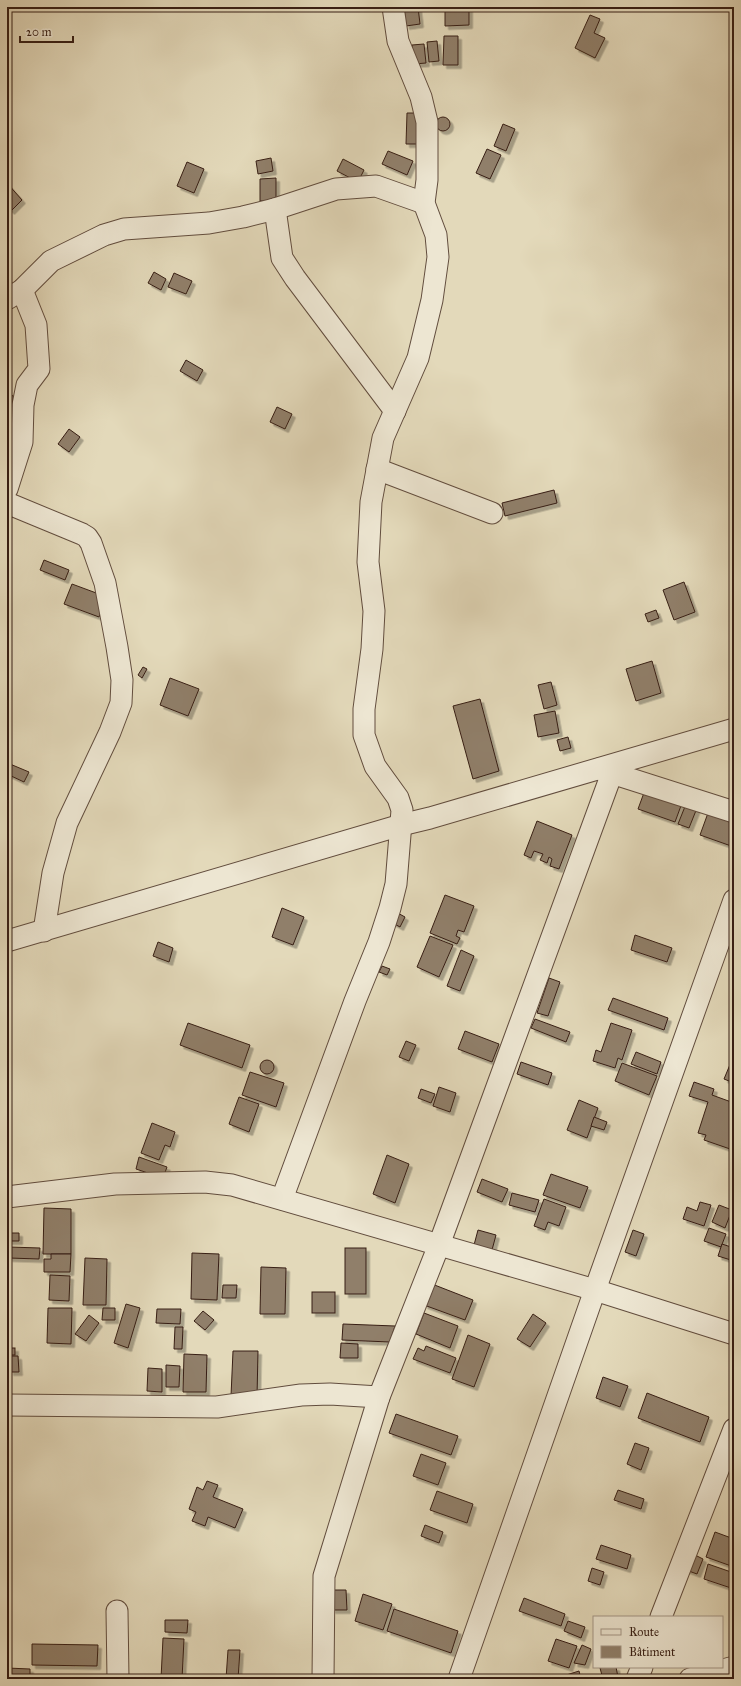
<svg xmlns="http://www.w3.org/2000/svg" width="741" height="1686" font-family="'IM FELL Great Primer',serif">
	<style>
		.building { fill: #907f6a; stroke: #371e14; filter: url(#shadow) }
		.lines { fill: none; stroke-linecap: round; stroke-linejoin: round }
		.street-casing { stroke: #624d3e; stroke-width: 23 }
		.street { stroke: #ede6d2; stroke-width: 21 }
	</style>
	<defs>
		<filter id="shadow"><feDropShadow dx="3.5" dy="3.5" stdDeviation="0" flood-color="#0004"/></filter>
	</defs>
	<rect width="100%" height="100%" fill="#e3d9ba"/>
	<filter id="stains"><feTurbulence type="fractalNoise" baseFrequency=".005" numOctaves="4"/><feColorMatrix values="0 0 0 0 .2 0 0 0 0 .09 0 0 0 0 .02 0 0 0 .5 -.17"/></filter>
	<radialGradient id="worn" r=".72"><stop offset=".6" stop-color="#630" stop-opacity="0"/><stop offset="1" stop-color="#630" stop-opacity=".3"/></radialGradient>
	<!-- building -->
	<g class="building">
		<polygon points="404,7 418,7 420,24 406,26"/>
		<polygon points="445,7 469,7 469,25 445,26"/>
		<polygon points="590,15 600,19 594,33 605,38 595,58 575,48"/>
		<polygon points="444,36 458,36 458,65 443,65"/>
		<polygon points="437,41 439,61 429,62 427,42"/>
		<polygon points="424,44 426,63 414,64 412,45"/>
		<polygon points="407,113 418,113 417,144 406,144"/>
		<circle cx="443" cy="124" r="7"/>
		<polygon points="503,124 515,129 506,151 494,146"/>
		<polygon points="487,149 501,155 490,179 476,173"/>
		<polygon points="388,151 413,161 407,175 382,164"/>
		<polygon points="271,158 273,171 258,174 256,161"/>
		<polygon points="343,159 364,170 358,182 337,171"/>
		<polygon points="187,162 204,169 194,193 177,186"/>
		<polygon points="276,178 276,201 260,201 260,179"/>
		<polygon points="7,183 22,200 11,211 7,207"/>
		<polygon points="154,272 166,279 161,290 148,283"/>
		<polygon points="174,273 192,281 186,294 168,287"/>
		<polygon points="186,360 203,370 197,381 180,371"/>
		<polygon points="7,393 19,399 12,411 7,407"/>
		<polygon points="277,407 292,414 285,429 270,422"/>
		<polygon points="69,429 80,437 69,452 58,444"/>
		<polygon points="554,490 557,503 505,516 502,503"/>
		<polygon points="44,560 69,570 65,580 40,570"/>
		<polygon points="684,582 695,612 674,620 663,590"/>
		<polygon points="72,584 107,597 99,617 64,604"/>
		<polygon points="656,610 659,618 648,622 645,614"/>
		<polygon points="652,661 661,693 636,701 626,669"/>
		<polygon points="143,667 147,669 142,678 138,675"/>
		<polygon points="170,678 199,689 188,716 160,705"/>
		<polygon points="551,682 557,705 544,709 538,685"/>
		<polygon points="480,699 499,771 473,779 453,706"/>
		<polygon points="555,711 559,733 538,737 534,715"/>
		<polygon points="568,737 571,748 560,751 557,740"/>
		<polygon points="10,764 29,772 24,782 7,774"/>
		<polygon points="645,790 682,803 675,822 638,809"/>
		<polygon points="686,804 697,808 689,828 678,824"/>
		<polygon points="708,813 734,822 734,847 700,835"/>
		<polygon points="537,821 572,835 559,869 550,866 552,859 549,857 547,863 540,860 543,854 534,851 531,858 524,855"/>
		<polygon points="445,895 474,906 464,932 458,930 456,936 460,938 457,944 430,933"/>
		<polygon points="282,908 304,917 293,945 272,937"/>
		<polygon points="394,911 405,917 400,927 389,921"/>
		<polygon points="635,935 672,948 667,962 631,950"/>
		<polygon points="430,936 453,945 439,977 417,967"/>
		<polygon points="158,942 173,948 169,962 153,956"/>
		<polygon points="461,950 474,956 460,991 447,986"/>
		<polygon points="382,966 390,969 387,975 379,972"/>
		<polygon points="549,978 560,982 548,1016 537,1013"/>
		<polygon points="613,998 668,1018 664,1030 608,1010"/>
		<polygon points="535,1019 570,1032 566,1042 531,1028"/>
		<polygon points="188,1023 250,1045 242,1068 180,1045"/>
		<polygon points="611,1023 632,1030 622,1060 618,1058 615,1068 593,1061 596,1050 601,1052"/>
		<polygon points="465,1031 499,1044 492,1062 458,1049"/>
		<polygon points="406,1041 416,1045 409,1061 399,1057"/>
		<polygon points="636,1052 661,1062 657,1074 631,1064"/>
		<polygon points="734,1055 734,1083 724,1079"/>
		<circle cx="267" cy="1067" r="7"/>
		<polygon points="521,1062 552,1073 548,1085 517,1074"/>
		<polygon points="622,1063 657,1076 649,1095 615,1081"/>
		<polygon points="250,1072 284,1083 276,1107 242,1095"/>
		<polygon points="694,1082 714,1089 712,1095 734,1103 733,1150 704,1140 706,1135 698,1133 708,1102 689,1096"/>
		<polygon points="439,1087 456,1093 450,1112 433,1106"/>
		<polygon points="421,1089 435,1094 431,1103 418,1098"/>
		<polygon points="239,1097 259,1104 249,1132 229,1124"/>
		<polygon points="579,1100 598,1108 587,1138 567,1130"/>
		<polygon points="594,1117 607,1122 604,1130 591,1126"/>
		<polygon points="152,1123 175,1132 170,1147 165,1145 159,1160 141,1153"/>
		<polygon points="387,1155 409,1164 395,1203 373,1194"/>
		<polygon points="139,1157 167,1167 163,1178 136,1169"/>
		<polygon points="551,1174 588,1187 580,1208 543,1195"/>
		<polygon points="482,1179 508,1189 502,1202 477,1192"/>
		<polygon points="512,1193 539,1200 535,1212 509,1205"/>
		<polygon points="544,1199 566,1207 559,1226 548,1222 545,1230 534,1226"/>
		<polygon points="700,1202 711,1205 704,1226 683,1219 687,1207 697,1211"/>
		<polygon points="719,1205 732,1210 725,1228 712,1222"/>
		<polygon points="44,1208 71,1209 71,1254 43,1254"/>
		<polygon points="709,1228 726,1234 721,1247 704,1241"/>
		<polygon points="478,1230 496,1235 492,1250 474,1245"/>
		<polygon points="633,1230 644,1234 636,1256 625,1252"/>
		<polygon points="9,1233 19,1233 19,1241 8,1241"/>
		<polygon points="722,1244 734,1248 734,1261 718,1256"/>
		<polygon points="9,1247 40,1248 39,1259 9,1258"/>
		<rect x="345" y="1248" width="21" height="46"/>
		<polygon points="192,1253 219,1254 217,1300 191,1299"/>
		<polygon points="51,1254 71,1254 70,1272 44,1272 44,1259 51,1259"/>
		<polygon points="85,1258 107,1259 106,1305 83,1305"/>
		<polygon points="261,1267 286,1268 285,1314 260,1314"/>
		<polygon points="50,1275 70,1276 69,1301 49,1300"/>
		<polygon points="432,1284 473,1300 465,1320 424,1305"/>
		<polygon points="223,1285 237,1285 236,1298 222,1298"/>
		<rect x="312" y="1292" width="23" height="21"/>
		<polygon points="126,1304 140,1308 128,1348 114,1343"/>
		<polygon points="48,1308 72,1308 71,1344 47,1343"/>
		<polygon points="103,1308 115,1308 115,1320 102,1320"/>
		<polygon points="157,1309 181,1309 180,1324 156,1323"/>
		<polygon points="203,1311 214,1320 205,1330 194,1321"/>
		<polygon points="424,1313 458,1326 450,1348 416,1334"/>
		<polygon points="533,1314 546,1323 530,1347 517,1339"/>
		<polygon points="89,1315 99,1323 86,1341 75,1334"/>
		<polygon points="343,1324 395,1326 390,1342 342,1340"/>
		<polygon points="175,1327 183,1327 182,1349 174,1349"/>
		<polygon points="468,1335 490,1344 474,1387 452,1379"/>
		<polygon points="341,1343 358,1344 358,1358 340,1358"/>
		<polygon points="426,1346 456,1358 450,1373 413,1359 418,1348 424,1351"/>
		<rect x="7" y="1348" width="8" height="7"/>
		<polygon points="233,1351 258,1351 257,1397 231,1396"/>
		<polygon points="184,1354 207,1355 206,1392 183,1392"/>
		<polygon points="10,1356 18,1356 19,1372 10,1372"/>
		<polygon points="166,1365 180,1366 179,1387 166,1387"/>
		<polygon points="148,1368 162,1369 162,1392 147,1391"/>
		<polygon points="603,1377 628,1386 620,1407 596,1398"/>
		<polygon points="647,1393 709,1417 700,1442 638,1418"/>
		<polygon points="396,1414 458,1436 451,1455 389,1433"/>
		<polygon points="635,1443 649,1448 641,1470 627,1464"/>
		<polygon points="421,1454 446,1463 438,1485 413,1476"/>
		<polygon points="734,1457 734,1473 724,1469"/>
		<polygon points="207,1481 218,1485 213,1497 243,1509 235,1528 208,1517 205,1526 192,1521 196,1512 189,1509 197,1487 203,1490"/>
		<polygon points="734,1484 734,1495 731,1494"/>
		<polygon points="618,1490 644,1499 641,1509 614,1500"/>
		<polygon points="437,1491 473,1504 467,1523 430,1510"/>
		<polygon points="425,1525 443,1532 439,1543 421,1536"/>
		<polygon points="715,1532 734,1539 734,1567 706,1557"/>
		<polygon points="601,1545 631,1555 627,1569 596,1559"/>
		<polygon points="693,1554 703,1559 697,1574 686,1570"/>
		<polygon points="708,1564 734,1573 734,1589 704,1579"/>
		<polygon points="592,1568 604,1572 600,1585 588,1581"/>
		<polygon points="332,1590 346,1590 347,1610 332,1610"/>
		<polygon points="363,1594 392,1604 383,1630 355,1621"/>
		<polygon points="524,1598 565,1614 561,1626 519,1611"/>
		<polygon points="394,1609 458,1631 451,1653 387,1631"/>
		<polygon points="165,1620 188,1620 187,1633 165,1632"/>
		<polygon points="568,1621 585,1627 581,1638 564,1631"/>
		<polygon points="163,1638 184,1639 182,1679 161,1679"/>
		<polygon points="556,1639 577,1646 569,1668 548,1661"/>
		<polygon points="32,1644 98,1645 97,1666 32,1665"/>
		<polygon points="582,1645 591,1649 585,1665 574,1663"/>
		<polygon points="228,1650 240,1650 238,1679 226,1679"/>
		<polygon points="604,1667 616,1667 618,1677 603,1679 600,1668"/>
		<polygon points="7,1668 30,1669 30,1679 7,1679"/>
		<polygon points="579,1671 581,1679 561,1679 560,1677"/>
	</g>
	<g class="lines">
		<defs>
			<g id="street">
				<polyline points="275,209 282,258 295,278 395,411"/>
				<polyline points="7,299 22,290 51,261 104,235 124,229 209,223 243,217 275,209 336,189 376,186 424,203"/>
				<polyline points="377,469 492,513"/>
				<polyline points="7,489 22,442 23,405 27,385 39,369 36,325 22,290"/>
				<polyline points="7,503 82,534 87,537 91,543 105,583 117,647 122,680 121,703 110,732 67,823 53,873 44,931"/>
				<polyline points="599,769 734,812"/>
				<polyline points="7,941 401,825 430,818 734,729"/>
				<polyline points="7,1197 115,1184 205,1182 232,1185 595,1290 734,1334"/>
				<polyline points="282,1199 355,1001 379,942 390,908 396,884 402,810 398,798 375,766 364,735 364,709 372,649 374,611 368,562 371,502 383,438 418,358 432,300 438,257 436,235 424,203 427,180 427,122 421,97 398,41 393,7"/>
				<polyline points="7,1405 217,1407 301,1395 330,1394 379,1397"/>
				<polyline points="117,1611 118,1679"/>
				<polyline points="661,1617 734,1429"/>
				<polyline points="323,1679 324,1576 379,1397 439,1245 612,773"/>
				<polyline points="459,1679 595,1290 734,900"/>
				<polyline points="637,1679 642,1667"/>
				<polyline points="690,1679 734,1667"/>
			</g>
		</defs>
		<!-- street casing -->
		<use href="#street" class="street-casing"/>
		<!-- street -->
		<use href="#street" class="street"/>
	</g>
	<!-- margin -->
	<rect width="741" height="1686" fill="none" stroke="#e3d9ba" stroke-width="24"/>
	<rect x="8" y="8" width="725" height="1670" fill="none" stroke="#371e14" stroke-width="2"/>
	<rect x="12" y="12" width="717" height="1662" fill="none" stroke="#371e14"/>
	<!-- legend -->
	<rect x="593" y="1616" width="130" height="52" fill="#ede6d2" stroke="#a49686"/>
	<rect x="601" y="1629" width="20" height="6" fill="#ede6d2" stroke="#a49686"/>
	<text x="629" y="1636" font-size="12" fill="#371e14">Route</text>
	<rect x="601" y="1646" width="20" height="12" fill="#907f6a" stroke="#a49686"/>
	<text x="629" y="1656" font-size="12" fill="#371e14">Bâtiment</text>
	<!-- scale -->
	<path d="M20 36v6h53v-6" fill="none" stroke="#371e14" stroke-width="2"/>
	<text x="26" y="36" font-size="12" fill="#371e14" stroke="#ede6d2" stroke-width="3" paint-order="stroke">20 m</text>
	<rect width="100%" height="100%" filter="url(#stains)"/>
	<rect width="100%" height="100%" fill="url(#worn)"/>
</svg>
